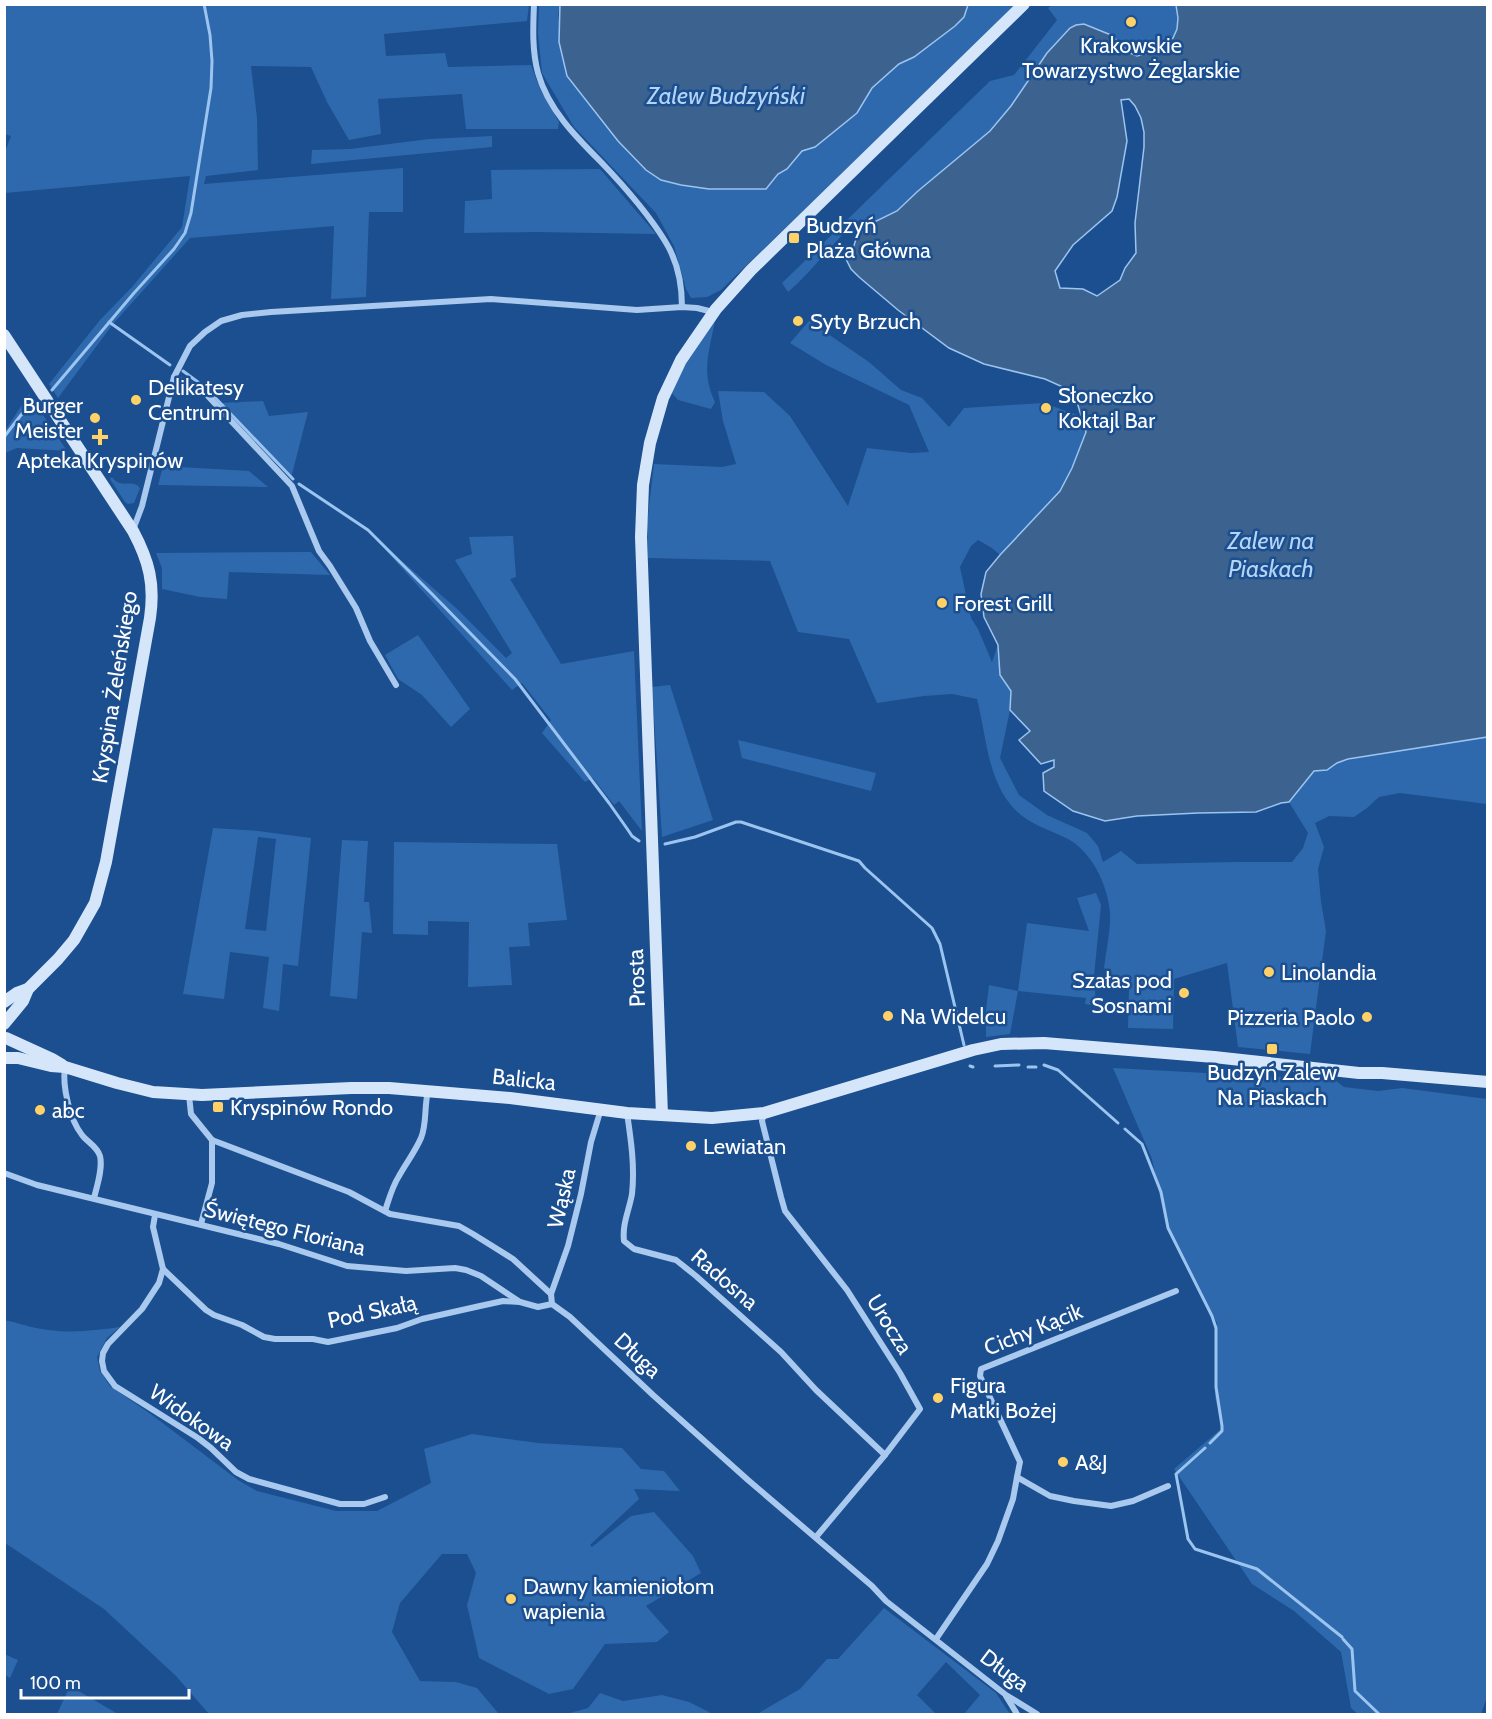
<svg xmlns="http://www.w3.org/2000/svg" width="1492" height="1719" font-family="Cabin,sans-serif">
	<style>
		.green { fill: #2e69ad; fill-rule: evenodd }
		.water { fill: #3c6290; stroke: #9cc4f0; stroke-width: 1.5; fill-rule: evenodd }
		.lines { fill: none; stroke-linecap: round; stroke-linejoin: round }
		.stream { stroke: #9cc4f0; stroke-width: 3 }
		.street { stroke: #a9c9ee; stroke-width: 6 }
		.secondary { stroke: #d6e6fa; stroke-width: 12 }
		.poi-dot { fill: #ffd166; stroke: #1b4f8f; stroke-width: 2 }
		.labels { text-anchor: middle; stroke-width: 5; stroke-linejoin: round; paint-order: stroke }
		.poi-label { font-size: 22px; fill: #fff; stroke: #1b4f8f; text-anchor: start }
		.street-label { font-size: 22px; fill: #fff; stroke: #1b4f8f }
		.water-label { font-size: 24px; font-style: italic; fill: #b5d3f5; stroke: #1b4f8f }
	</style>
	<rect width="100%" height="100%" fill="#1b4f8f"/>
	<!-- green -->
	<g class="green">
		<polygon points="4,5 529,5 527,21 384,34 386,56 445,53 448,67 531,65 540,89 559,122 558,129 466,129 462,94 378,99 381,134 349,140 327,102 311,67 251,66 257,118 258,170 206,176 204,184 403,168 403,212 369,212 366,297 331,299 334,226 190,238 113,324 58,398 49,384 100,320 132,287 182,227 190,176 5,193 5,152 11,136 4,134"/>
		<polygon points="539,5 560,5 558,14 567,76 618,141 646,170 778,174 787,169 802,151 815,147 857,113 872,88 899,64 914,57 955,26 964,17 968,5 1016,5 721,290 707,297 691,298 686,289 674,246 656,213 574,127 542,73 538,33"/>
		<path d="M1052 5H1176C1180 32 1178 37 1154 50 1149 53 1141 56 1136 56 1125 54 1119 39 1110 34 1102 30 1093 27 1084 25L1047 53 1011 106 990 131 918 191 897 211 866 226 861 219C833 240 814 270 788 292L782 283 990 81 1014 75 1057 20 1048 8Z"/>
		<polygon points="492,136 492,147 311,164 312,150 350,149 429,139"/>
		<polygon points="600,169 656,234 535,232 464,233 465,201 492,199 491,170"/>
		<path d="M715 321C709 352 701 372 715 402L711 409 678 400 671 392 685 362Z"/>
		<path d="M809 321 869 362 901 390 922 398 949 427 964 408 1043 403 1081 416 1086 432 1072 467 1060 491 1000 555 992 548 978 540 971 546 960 567 971 618 978 629 992 662 998 645 1000 675 1011 691 1010 710 1000 758 1019 795 1047 815 1087 833 1098 846 1103 862 1121 851 1137 864 1235 862H1292L1303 848 1308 833 1289 802 1314 770H1327L1337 763 1363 756 1487 737V804L1400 793 1379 797 1367 808 1354 817 1329 816 1315 823 1324 847 1318 869 1321 902 1326 931 1310 1054 1238 1047 1227 963 1174 979 1173 1029 1128 1028 1129 988 1104 968C1106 952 1111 928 1110 913 1108 885 1091 849 1064 837 1045 828 1024 822 1010 804 987 775 986 734 977 699L952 694 924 696 877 703 849 639 798 632 770 561 648 558 647 524 654 464 722 467 736 464 723 421 718 391 764 392 790 416 848 506 867 448 911 453 929 452 909 405 826 365 790 343Z"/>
		<polygon points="29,394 67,451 17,448 5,453 5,431"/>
		<polygon points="263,401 269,416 308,412 291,478 220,403"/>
		<polygon points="163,466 249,471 268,487 158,485"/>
		<path d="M112 477C121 490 132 478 140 488L134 503 128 504 125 502 110 479Z"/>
		<polygon points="372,535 456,608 506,658 512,653 455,560 472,554 469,537 513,536 516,577 510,579 561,664 634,651 642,831 619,801 614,805 593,778 585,782 542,733 551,720 522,683 512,690"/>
		<polygon points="311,552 330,575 229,572 227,599 200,597 162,589 162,568 156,553"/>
		<polygon points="418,635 470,709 451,727 422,695 398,679 385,655"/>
		<polygon points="670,685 713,820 662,837 652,687"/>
		<polygon points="738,740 876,773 871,791 742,758"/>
		<path d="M213 828 258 831 311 838 298 966 283 964 279 1011 263 1008 269 957 230 952 224 999 183 994ZM258 837 276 839 266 931 245 929Z"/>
		<polygon points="342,840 368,841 364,902 369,902 372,933 362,932 357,999 330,996"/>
		<polygon points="394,842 557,844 567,920 528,923 530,946 509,947 512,985 468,987 469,922 428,921 428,935 393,934"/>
		<polygon points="1096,893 1101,905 1094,976 1096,1006 1085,1004 1086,998 1018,991 1010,1034 986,1037 986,1010 989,985 1018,991 1027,923 1089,931 1077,898"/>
		<polygon points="1113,1068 1335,1080 1344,1087 1378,1091 1402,1088 1487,1099 1488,1694 1481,1714 1358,1714 1351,1708 1341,1652 1294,1611 1252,1584 1174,1469 1222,1428 1215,1397 1217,1323 1166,1225 1152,1159"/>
		<path d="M4 1320C15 1322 26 1326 36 1328 64 1334 92 1331 120 1327L107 1338 97 1357 100 1371 110 1386 152 1415 238 1480 257 1491 336 1511H377L431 1483 424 1449 472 1434 538 1443 622 1448 641 1469 664 1471 680 1491 634 1489 639 1499 590 1545 592 1547 631 1516 654 1512 693 1556 701 1573 646 1606 669 1632 657 1642 605 1644 573 1689 549 1694 479 1658 467 1605 476 1573 467 1554H442L400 1603 392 1632 420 1681 456 1682 477 1688 499 1714H209L176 1676 104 1609 5 1543Z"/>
		<polygon points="884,1608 996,1693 1010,1714 964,1714 980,1695 946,1662 917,1695 936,1714 757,1714 800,1689 827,1659 838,1659"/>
		<polygon points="4,1654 18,1660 10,1678 5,1675"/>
		<polygon points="70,1686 118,1714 57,1714"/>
		<polygon points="600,1693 623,1701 662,1695 689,1702 713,1714 566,1714 588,1708"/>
	</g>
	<!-- water -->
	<g class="water">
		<polygon points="560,4 968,4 968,5 964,17 955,26 914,57 899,64 872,88 857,113 815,147 802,151 787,169 778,174 766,189 709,189 681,185 661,180 646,170 618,141 567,76 559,42"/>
		<path d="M1176 5H1487V737L1348 759 1337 763 1327 770 1314 771 1289 802 1281 803 1256 812 1198 813 1137 816 1105 821 1073 811 1044 791 1043 773 1054 767V760L1041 764 1019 740 1030 731 1010 710 1011 691 1000 675 998 645 984 617 981 594 986 572 1000 555 1060 491 1072 468 1086 432 1074 392 1045 379 984 364 949 348 898 310 859 277 851 269 846 259 852 252 856 239 866 226 897 211 918 191 990 131 1011 106 1047 53 1070 28 1076 25 1084 24 1111 35 1130 53 1137 56 1148 53 1173 38 1177 29 1178 18ZM1129 99 1135 106 1141 118 1144 132V147L1135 223 1136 253 1125 268 1120 280 1097 296 1083 289 1060 288 1055 271 1073 245 1112 211 1117 197 1127 141 1121 100Z"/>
	</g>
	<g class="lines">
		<!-- stream -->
		<g class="stream">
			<polyline points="109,322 170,365"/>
			<polyline points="183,371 206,388 293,479"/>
			<polyline points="52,390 134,293 174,249 185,233 191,213 211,88 212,61 210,35 204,4"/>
			<polyline points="4,437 21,415 32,406"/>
			<polyline points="299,484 368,530 432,594 515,679 609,803 628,830 632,836 639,841"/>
			<polyline points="665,844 695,837 736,822 741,822 859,861 865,868 932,928 940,944 964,1045"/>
			<polyline points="1044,1065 1058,1070 1118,1123"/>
			<polyline points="970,1066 973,1067"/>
			<polyline points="995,1066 1019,1065"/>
			<polyline points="1028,1067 1036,1067"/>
			<polyline points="1125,1129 1142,1144 1161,1192 1168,1228 1212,1316 1216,1328 1216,1387 1222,1426 1222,1431 1210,1443"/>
			<polyline points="1205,1448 1176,1474 1188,1539 1195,1549 1257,1569 1342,1637"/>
			<polyline points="1343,1639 1352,1649 1355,1691 1379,1714"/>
		</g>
		<!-- street -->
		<g class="street">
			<path d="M534 4C533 28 532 51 538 73 548 109 576 137 601 162 623 185 649 215 665 241 677 260 682 285 682 307"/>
			<polyline points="174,377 206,394 292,486 319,551 330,566 356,608 370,641 396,685"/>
			<polyline points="133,530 142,506 174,377 190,346 205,332 221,321 242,315 271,312 491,299 637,310 682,307 697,308 713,312"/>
			<path d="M65 1068C62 1086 70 1120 82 1135 87 1142 97 1146 100 1156 103 1168 97 1186 94 1198"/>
			<polyline points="189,1095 191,1114 212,1140 349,1192 390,1214 459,1226 473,1234 513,1259 551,1294"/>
			<polyline points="601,1109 591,1142 581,1194 568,1246 551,1294 552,1304 570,1317 653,1395 748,1480 872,1586 886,1601 1006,1695 1037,1714"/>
			<path d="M627 1113C631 1140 635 1167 632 1194 629 1211 622 1224 624 1241L634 1249 676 1260 696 1276 781 1352 816 1390 885 1455"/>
			<polyline points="764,1113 762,1121 781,1197 785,1211 847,1290 900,1373 920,1409 885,1455 816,1537"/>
			<polyline points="4,1173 37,1185 279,1244 347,1266 406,1271 455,1268 466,1270 481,1276 520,1302 538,1307 552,1304"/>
			<path d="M385 1211C389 1199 392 1187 399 1176 406 1163 415 1152 421 1138 427 1124 424 1107 428 1091"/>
			<polyline points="155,1215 153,1227 163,1269 206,1310 214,1315 242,1325 264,1337 275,1339 313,1339 328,1342 397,1328 422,1319 480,1306 503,1301 520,1302"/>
			<polyline points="201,1224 212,1183 212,1140"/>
			<polyline points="163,1269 159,1283 142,1309 108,1344 103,1353 102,1361 104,1371 115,1386 198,1438 211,1448 236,1472 249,1479 340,1504 364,1504 385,1497"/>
			<polyline points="1017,1477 1050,1496 1074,1501 1111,1506 1133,1501 1168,1486"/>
			<polyline points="936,1639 987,1564 998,1541 1013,1499 1017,1477 1020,1462 980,1376 981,1369 1176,1291"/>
			<polyline points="1006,1696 1017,1714"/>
		</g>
		<!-- secondary -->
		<g class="secondary">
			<path d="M4 335 133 531C149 561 155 584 150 618L106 862 95 903 74 940 58 959 28 989 23 1001 4 1024"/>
			<polyline points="4,1002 17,993 28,989"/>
			<polyline points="6,1038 52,1059 62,1065"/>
			<polyline points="4,1058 18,1058 51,1066 65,1067 117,1083 153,1092 202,1095 351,1088 389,1088 510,1098 627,1113 712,1118 764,1113 973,1050 1001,1044 1044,1043 1214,1057 1359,1073 1382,1073 1488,1082"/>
			<polyline points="662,1115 641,537 643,485 650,443 663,398 681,360 716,309 751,270 1024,4"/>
		</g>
	</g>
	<!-- markers -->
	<g class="poi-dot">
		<circle cx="1131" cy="22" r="6"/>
		<rect x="788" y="232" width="12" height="12" rx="3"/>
		<circle cx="798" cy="321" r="6"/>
		<circle cx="136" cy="400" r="6"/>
		<circle cx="1046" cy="408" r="6"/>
		<circle cx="95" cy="418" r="6"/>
		<path d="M97 428h6v6h6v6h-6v6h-6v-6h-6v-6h6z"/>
		<circle cx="942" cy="603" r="6"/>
		<circle cx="1269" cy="972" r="6"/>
		<circle cx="1184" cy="993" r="6"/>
		<circle cx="888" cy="1016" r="6"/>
		<circle cx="1367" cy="1017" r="6"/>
		<rect x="1266" y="1043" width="12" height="12" rx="3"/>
		<rect x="212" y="1101" width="12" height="12" rx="3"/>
		<circle cx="40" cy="1110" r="6"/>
		<circle cx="691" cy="1146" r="6"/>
		<circle cx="938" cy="1398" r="6"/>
		<circle cx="1063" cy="1462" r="6"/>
		<circle cx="511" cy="1599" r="6"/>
	</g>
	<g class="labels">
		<!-- poi labels -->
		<g class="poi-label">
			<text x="1131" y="53" text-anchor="middle">Krakowskie<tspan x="1131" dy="25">Towarzystwo Żeglarskie</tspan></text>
			<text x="806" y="233">Budzyń<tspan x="806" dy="25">Plaża Główna</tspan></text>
			<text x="810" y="329">Syty Brzuch</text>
			<text x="148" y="395">Delikatesy<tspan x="148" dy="25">Centrum</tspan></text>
			<text x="1058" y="403">Słoneczko<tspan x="1058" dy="25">Koktajl Bar</tspan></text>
			<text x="83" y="413" text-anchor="end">Burger<tspan x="83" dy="25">Meister</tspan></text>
			<text x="100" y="468" text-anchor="middle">Apteka Kryspinów</text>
			<text x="954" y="611">Forest Grill</text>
			<text x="1281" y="980">Linolandia</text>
			<text x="1172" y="988" text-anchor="end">Szałas pod<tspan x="1172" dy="25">Sosnami</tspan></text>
			<text x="900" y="1024">Na Widelcu</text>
			<text x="1355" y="1025" text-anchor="end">Pizzeria Paolo</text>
			<text x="1272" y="1080" text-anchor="middle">Budzyń Zalew<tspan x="1272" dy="25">Na Piaskach</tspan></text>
			<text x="230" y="1115">Kryspinów Rondo</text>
			<text x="52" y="1118">abc</text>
			<text x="703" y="1154">Lewiatan</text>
			<text x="950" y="1393">Figura<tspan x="950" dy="25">Matki Bożej</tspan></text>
			<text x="1075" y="1470">A&amp;J</text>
			<text x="523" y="1594">Dawny kamieniołom<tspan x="523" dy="25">wapienia</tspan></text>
		</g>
		<!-- street labels -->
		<g class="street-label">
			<text transform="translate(114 687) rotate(-81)" y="8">Kryspina Żeleńskiego</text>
			<text transform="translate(636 978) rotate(-92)" y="8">Prosta</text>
			<text transform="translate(524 1079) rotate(6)" y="8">Balicka</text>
			<text transform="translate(561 1198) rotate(-77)" y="8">Wąska</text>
			<text transform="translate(285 1228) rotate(14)" y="8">Świętego Floriana</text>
			<text transform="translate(725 1279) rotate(41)" y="8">Radosna</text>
			<text transform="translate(372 1311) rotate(-12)" y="8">Pod Skałą</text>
			<text transform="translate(890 1324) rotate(58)" y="8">Urocza</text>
			<text transform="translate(1033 1329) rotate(-22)" y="8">Cichy Kącik</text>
			<text transform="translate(638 1355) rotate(43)" y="8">Długa</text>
			<text transform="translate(192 1417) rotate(35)" y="8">Widokowa</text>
			<text transform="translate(1005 1670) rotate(37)" y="8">Długa</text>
		</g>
		<!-- water labels -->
		<g class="water-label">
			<text x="726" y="104">Zalew Budzyński</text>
			<text x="1271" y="549">Zalew na<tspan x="1271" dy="28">Piaskach</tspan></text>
		</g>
	</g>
	<!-- border -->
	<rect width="1492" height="1719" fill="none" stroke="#ffffff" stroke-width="12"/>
	<!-- scale -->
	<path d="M21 1689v9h168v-9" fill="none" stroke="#ffffff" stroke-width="3"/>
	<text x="30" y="1689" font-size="18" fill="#ffffff" stroke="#1b4f8f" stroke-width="4.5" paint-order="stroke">100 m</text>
</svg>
